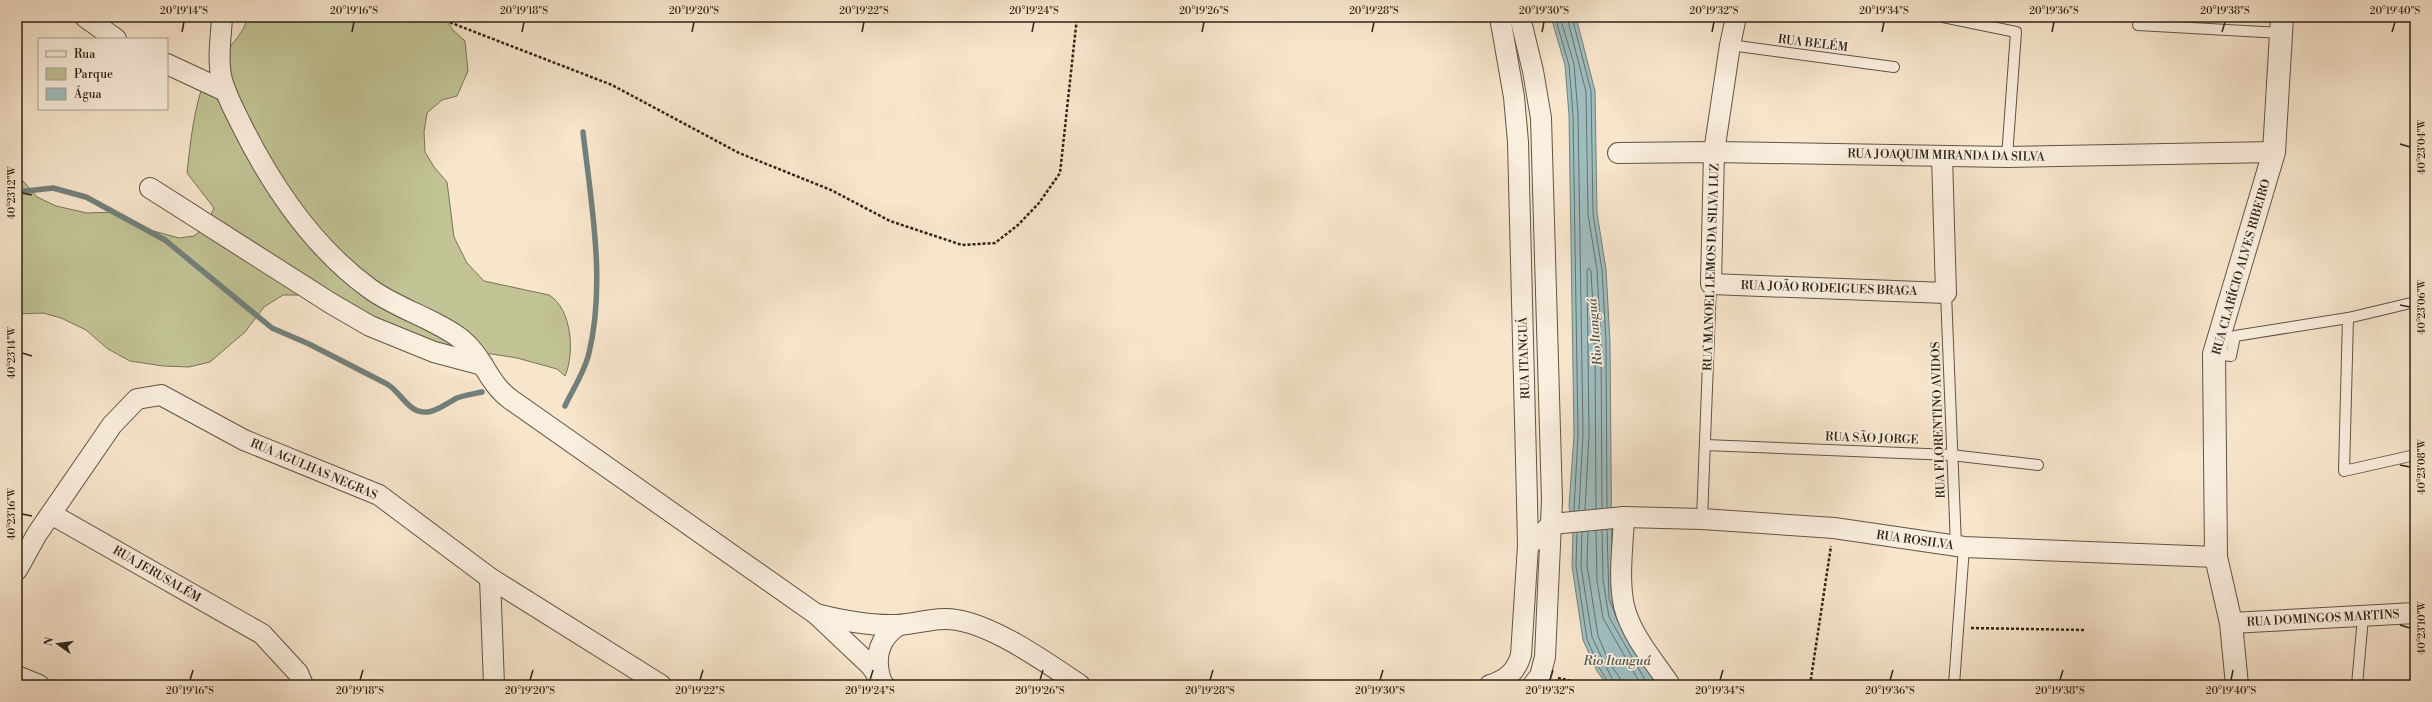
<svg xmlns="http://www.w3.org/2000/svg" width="2432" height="702" font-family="'Libre Bodoni',serif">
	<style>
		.green { fill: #c1c395; stroke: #787456 }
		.water { fill: #9fbdbf; stroke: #72807c }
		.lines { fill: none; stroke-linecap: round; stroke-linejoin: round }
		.shore { stroke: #66716c; stroke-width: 1 }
		.stream { stroke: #72807c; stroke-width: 5.5 }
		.service-casing { stroke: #605545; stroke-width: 12 }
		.minor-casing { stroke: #605545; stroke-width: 22 }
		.tertiary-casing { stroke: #605545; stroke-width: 24 }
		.path { stroke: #2e2518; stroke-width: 2.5; stroke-dasharray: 3 2; stroke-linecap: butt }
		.service { stroke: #faeede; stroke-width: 10 }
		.minor { stroke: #faeede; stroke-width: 20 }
		.tertiary { stroke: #faeede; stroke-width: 22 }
		.ticks { fill: none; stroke: #2e2518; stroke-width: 1.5 }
		.labels { text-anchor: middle; stroke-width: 3.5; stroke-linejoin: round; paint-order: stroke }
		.street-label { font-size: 12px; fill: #2e2518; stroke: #faeede }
		.water-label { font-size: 13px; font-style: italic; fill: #50534a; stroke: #faeede }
		.neatline { fill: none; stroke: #2e2518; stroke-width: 1.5 }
		.ticks-label { font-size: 10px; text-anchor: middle; fill: #2e2518 }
	</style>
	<rect width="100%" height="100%" fill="#f7e5cc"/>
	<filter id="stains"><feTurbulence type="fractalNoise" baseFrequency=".005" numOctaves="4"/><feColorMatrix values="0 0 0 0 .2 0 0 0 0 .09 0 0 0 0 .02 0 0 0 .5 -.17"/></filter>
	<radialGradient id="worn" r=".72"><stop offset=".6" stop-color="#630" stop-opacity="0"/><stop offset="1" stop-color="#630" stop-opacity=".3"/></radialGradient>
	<!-- green -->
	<path class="green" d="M248 17 445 18 453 30 465 41 468 71 457 96 442 100 427 113 424 132 425 152 434 167 447 182 454 237 467 263 484 281 549 295C572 309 575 353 565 376L557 369 517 358 492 354 445 351 314 295H283L264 307 245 332 210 362 189 367 163 366 130 361 108 349 86 330 61 318 43 313 17 314V177L24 182 37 197 56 206 87 213 115 212 150 230 179 238 194 236 206 226 214 208 187 173C190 146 194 105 205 80 215 57 242 41 248 17Z"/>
	<!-- water -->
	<polygon class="water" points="1551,17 1576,17 1595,91 1597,213 1606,269 1610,342 1612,579 1658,685 1607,685 1597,671 1583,640 1572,566 1573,530 1569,506 1574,435 1569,115 1565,65"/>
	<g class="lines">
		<!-- shore -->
		<g class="shore">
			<polyline points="1555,17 1569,65 1573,115 1578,434 1574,511"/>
			<polyline points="1560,17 1574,64 1578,114 1583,434 1579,510"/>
			<polyline points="1567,17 1586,92 1588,214 1597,270 1601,342 1602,508"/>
			<polyline points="1572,17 1591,91 1593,214 1602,270 1606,342 1607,508"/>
			<polyline points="1585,510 1589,435 1587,270 1589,268 1591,271 1595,343 1596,509"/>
			<polyline points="1602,530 1603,580 1609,617 1648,685"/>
			<polyline points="1607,530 1609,598 1618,622"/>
			<polyline points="1596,531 1597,581 1603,618 1641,685"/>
			<polyline points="1582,532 1581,566 1592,637 1615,685"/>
			<polyline points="1588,532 1587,565 1598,636 1610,664 1620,678 1621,685"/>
			<polyline points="1577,533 1576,566 1587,639 1600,669 1610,685"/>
		</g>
		<!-- stream -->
		<g class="stream">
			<path d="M17 192 53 188 86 197 165 240 272 328 309 344 387 384C397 390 402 400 411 407 428 420 443 405 457 398 465 395 474 394 482 392"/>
			<path d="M565 406C573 389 585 371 589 353 606 283 591 202 583 132"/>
		</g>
		<defs>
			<g id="service">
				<polyline points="1943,17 2016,32 2007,157"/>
				<polyline points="2138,25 2281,33"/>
				<polyline points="1730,45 1894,67"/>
				<polyline points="1946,293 1956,546"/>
				<polyline points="2348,318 2415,302"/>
				<polyline points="2214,354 2231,356 2235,336 2348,318 2344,471 2415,455"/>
				<polyline points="1705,445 1951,455 2038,465"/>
				<polyline points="1702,519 1711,284"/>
				<polyline points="1954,685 1964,547"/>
				<polyline points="2357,685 2363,617"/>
			</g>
			<g id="minor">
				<polyline points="85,17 116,39"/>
				<path d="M222 17C221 38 217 60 222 80 226 95 233 108 240 122 270 183 313 247 369 288 397 309 434 318 461 339 483 356 487 382 510 399L816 614 871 666 884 685"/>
				<polyline points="1520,17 1533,71 1541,118 1552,500 1545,657 1540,676 1533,685"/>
				<polyline points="1736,17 1730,45 1714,152 1711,284 1946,293 1942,156"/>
				<polyline points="167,64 225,91"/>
				<polyline points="1618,153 1714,152 2007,157 2274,152"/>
				<polyline points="150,188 332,304 370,326 434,352 483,365"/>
				<polyline points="51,514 262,634 298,673 303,685"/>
				<path d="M1624 517C1623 545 1618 578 1624 606 1631 635 1654 661 1670 685"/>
				<polyline points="1528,546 1552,524 1624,517 1702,519 1834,528 1964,547 2216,557"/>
				<polyline points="17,570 37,534 112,425 137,399 161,395 244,440 379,495 490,578 661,685"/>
				<polyline points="490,578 494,685"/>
				<path d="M816 614C843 621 870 626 897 625 918 624 937 616 957 620 997 627 1047 663 1080 685"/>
				<polyline points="2231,623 2415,613"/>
				<polyline points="17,676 39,685"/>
				<path d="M880 677C874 655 880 637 899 625"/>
				<path d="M1490 685C1506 680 1516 672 1521 655L1528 546 1527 500 1518 142 1514 97 1500 17"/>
			</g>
			<polyline id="tertiary" points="2237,685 2231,623 2216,557 2214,354 2274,152 2282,17"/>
		</defs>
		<!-- service casing -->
		<use href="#service" class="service-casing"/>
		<!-- minor casing -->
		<use href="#minor" class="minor-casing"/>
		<!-- tertiary casing -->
		<use href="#tertiary" class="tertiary-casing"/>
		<!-- path -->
		<g class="path">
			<polyline points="436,17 612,85 739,153 831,190 890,221 962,245 995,243 1018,225 1039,203 1060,173 1077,17"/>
			<polyline points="1971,628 2085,630"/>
			<polyline points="1558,678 1590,685"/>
			<polyline points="1810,685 1831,546"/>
		</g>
		<!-- service -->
		<use href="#service" class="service"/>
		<!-- minor -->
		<use href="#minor" class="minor"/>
		<!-- tertiary -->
		<use href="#tertiary" class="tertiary"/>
	</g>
	<!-- ticks -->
	<path class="ticks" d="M182 32 184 22M352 32 354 22M522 32 524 22M692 32 694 22M862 32 864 22M1032 32 1034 22M1202 32 1204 22M1372 32 1374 22M1542 32 1544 22M1712 32 1714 22M1882 32 1884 22M2052 32 2054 22M2222 32 2225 22M2392 32 2395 22M2400 144 2410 147M22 193 32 195M2400 305 2410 307M22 353 32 356M2400 465 2410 467M22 514 32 516M2400 625 2410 628M190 680 193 670M360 680 363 670M530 680 533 670M700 680 703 670M870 680 873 670M1040 680 1043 670M1210 680 1213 670M1380 680 1383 670M1550 680 1553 670M1720 680 1723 670M1890 680 1893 670M2060 680 2063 670M2231 680 2233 670"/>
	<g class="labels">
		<!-- street labels -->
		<g class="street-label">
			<text transform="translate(1813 43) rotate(7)" y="4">RUA BELÉM</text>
			<text transform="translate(1946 155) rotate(1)" y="4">RUA JOAQUIM MIRANDA DA SILVA</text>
			<text transform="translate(1711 267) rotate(-88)" y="4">RUA MANOEL LEMOS DA SILVA LUZ</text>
			<text transform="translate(2241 267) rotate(-74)" y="4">RUA CLARÍCIO ALVES RIBEIRO</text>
			<text transform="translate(1829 288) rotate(2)" y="4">RUA JOÃO RODEIGUES BRAGA</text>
			<text transform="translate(1524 358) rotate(-92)" y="4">RUA ITANGUÁ</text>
			<text transform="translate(1938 420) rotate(-92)" y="4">RUA FLORENTINO AVIDOS</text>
			<text transform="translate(1872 438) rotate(2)" y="4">RUA SÃO JORGE</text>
			<text transform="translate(314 469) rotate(23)" y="4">RUA AGULHAS NEGRAS</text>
			<text transform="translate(1915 540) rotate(8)" y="4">RUA ROSILVA</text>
			<text transform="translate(157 574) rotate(30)" y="4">RUA JERUSALÉM</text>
			<text transform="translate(2323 618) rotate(-3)" y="4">RUA DOMINGOS MARTINS</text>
		</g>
		<!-- water labels -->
		<g class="water-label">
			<text transform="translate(1594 332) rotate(-95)" y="5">Rio Itanguá</text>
			<text x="1617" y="665">Rio Itanguá</text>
		</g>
	</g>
	<!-- margin -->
	<rect width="2432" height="702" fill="none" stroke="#f7e5cc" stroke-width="44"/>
	<!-- legend -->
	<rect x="38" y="38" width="130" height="72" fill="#faeede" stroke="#a89e8f"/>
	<rect x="46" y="51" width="20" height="6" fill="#faeede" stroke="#a89e8f"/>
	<text x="74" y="58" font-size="12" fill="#2e2518">Rua</text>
	<rect x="46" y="68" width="20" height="12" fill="#c1c395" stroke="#a89e8f"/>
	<text x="74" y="78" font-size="12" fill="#2e2518">Parque</text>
	<rect x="46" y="88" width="20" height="12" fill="#9fbdbf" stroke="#a89e8f"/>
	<text x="74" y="98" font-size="12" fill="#2e2518">Água</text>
	<!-- north arrow -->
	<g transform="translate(58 644) rotate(284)" stroke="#faeede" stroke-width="3" paint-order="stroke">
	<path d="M0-3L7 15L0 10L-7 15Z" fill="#2e2518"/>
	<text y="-6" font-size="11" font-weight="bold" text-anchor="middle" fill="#2e2518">N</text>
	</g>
	<rect x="22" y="22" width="2388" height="658" class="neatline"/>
	<g class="ticks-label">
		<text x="184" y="14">20°19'14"S</text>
		<text x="354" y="14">20°19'16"S</text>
		<text x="524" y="14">20°19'18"S</text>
		<text x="694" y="14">20°19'20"S</text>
		<text x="864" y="14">20°19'22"S</text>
		<text x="1034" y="14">20°19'24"S</text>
		<text x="1204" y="14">20°19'26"S</text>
		<text x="1374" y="14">20°19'28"S</text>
		<text x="1544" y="14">20°19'30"S</text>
		<text x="1714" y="14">20°19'32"S</text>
		<text x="1884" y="14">20°19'34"S</text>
		<text x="2054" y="14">20°19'36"S</text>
		<text x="2225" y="14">20°19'38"S</text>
		<text x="2395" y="14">20°19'40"S</text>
		<text transform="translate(2421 147) rotate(-90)" y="4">40°23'04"W</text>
		<text transform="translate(11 193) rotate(-90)" y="4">40°23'12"W</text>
		<text transform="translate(2421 307) rotate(-90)" y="4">40°23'06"W</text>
		<text transform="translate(11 353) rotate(-90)" y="4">40°23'14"W</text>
		<text transform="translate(2421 467) rotate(-90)" y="4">40°23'08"W</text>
		<text transform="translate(11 514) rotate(-90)" y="4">40°23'16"W</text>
		<text transform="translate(2421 628) rotate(-90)" y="4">40°23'10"W</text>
		<text x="190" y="694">20°19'16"S</text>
		<text x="360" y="694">20°19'18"S</text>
		<text x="530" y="694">20°19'20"S</text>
		<text x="700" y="694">20°19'22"S</text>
		<text x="870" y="694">20°19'24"S</text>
		<text x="1040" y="694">20°19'26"S</text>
		<text x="1210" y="694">20°19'28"S</text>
		<text x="1380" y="694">20°19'30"S</text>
		<text x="1550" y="694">20°19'32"S</text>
		<text x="1720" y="694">20°19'34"S</text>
		<text x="1890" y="694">20°19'36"S</text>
		<text x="2060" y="694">20°19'38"S</text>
		<text x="2231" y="694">20°19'40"S</text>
	</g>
	<rect width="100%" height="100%" filter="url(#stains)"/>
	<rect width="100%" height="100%" fill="url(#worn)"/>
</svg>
